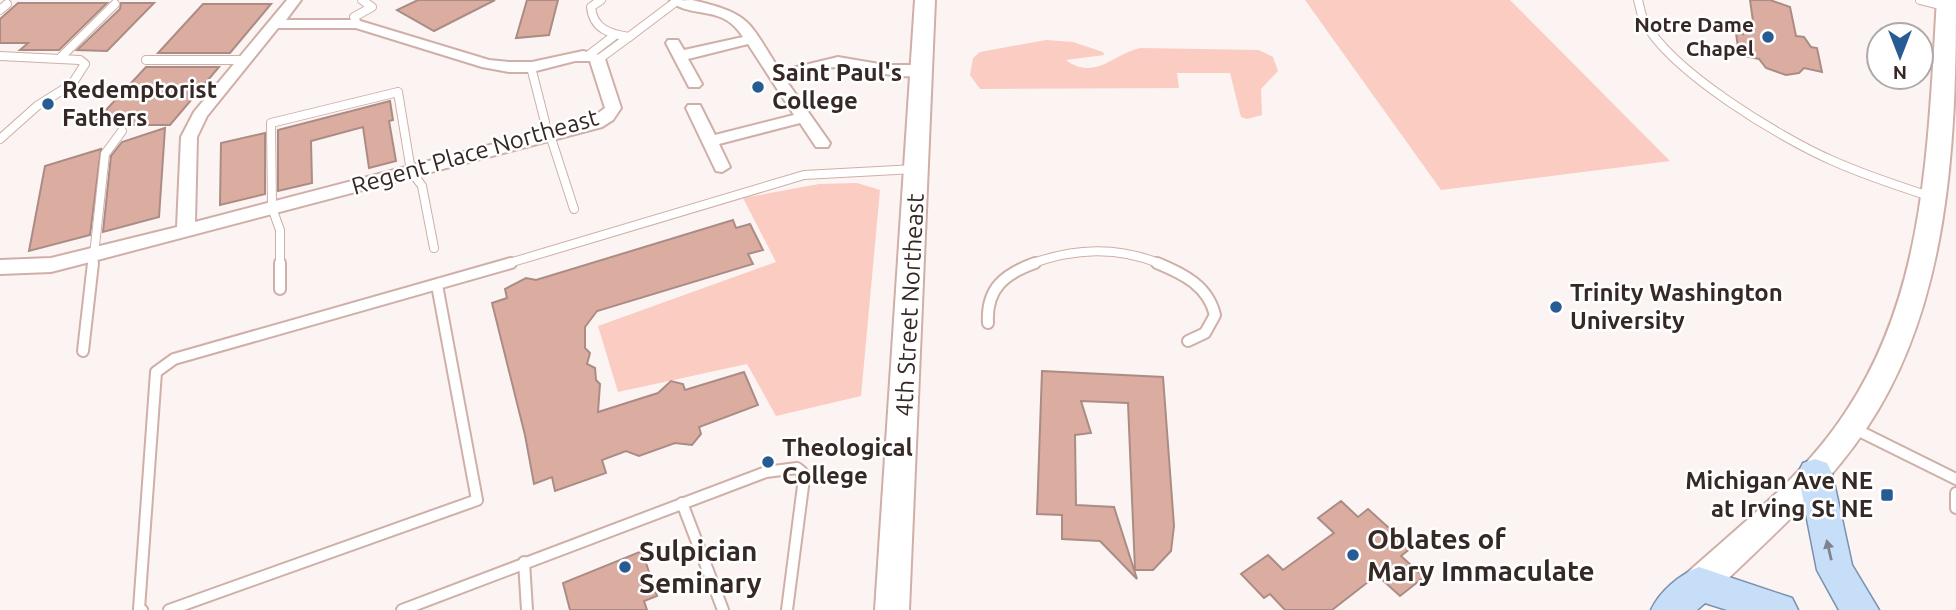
<svg xmlns="http://www.w3.org/2000/svg" width="1956" height="610" font-family="Ubuntu,sans-serif">
	<style>
		.green { fill: #fbccc1 }
		.building { fill: #dbada1; stroke: #ab8c85; stroke-width: 2 }
		.lines { fill: none; stroke-linecap: round; stroke-linejoin: round }
		.lane-far1-casing { stroke: #cfafa7; stroke-width: 10 }
		.lane-casing { stroke: #cfafa7; stroke-width: 14 }
		.street-casing { stroke: #cfafa7; stroke-width: 4 }
		.secondary-casing { stroke: #cfafa7; stroke-width: 4 }
		.primary-casing { stroke: #7b90ac; stroke-width: 3 }
		.lane-far1 { stroke: #fff; stroke-width: 8 }
		.lane { stroke: #fff; stroke-width: 10 }
		.street { fill: #fff; fill-rule: evenodd }
		.secondary { fill: #fff; fill-rule: evenodd }
		.primary { fill: #c7def9; fill-rule: evenodd }
		.oneway { fill: #7e838f }
		.poi-dot { fill: #265b94; stroke: #fff; stroke-width: 2.5 }
		.labels { text-anchor: middle; stroke-width: 5; stroke-linejoin: round; paint-order: stroke }
		.far-poi-label { font-size: 21px; font-weight: bold; fill: #352825; stroke: #fff; text-anchor: end }
		.poi-label { font-size: 24px; font-weight: bold; fill: #352825; stroke: #fff; text-anchor: start }
		.street-label { font-size: 24px; fill: #352825; stroke: #fff }
		.near-poi-label { font-size: 28px; font-weight: bold; fill: #352825; stroke: #fff; text-anchor: start }
	</style>
	<rect width="100%" height="100%" fill="#fbf4f2"/>
	<!-- green -->
	<g class="green">
		<polygon points="1305,0 1510,0 1670,161 1441,190"/>
		<path d="M1046 40 1073 42 1103 52 1104 55 1066 60C1095 82 1116 52 1141 48L1259 50 1273 57 1278 71 1261 89 1262 115 1247 119 1241 117 1230 73H1177L1179 88 980 89 970 75 973 58 980 52Z"/>
		<polygon points="857,183 880,190 861,396 776,416 747,364 618,392 598,326 776,262 743,198 819,184"/>
	</g>
	<!-- building -->
	<g class="building">
		<polygon points="418,0 495,0 434,31 397,10"/>
		<polygon points="527,0 558,0 549,35 516,38"/>
		<polygon points="1750,0 1770,0 1790,7 1796,36 1804,37 1811,47 1817,48 1822,72 1804,68 1799,73 1786,75 1766,68 1759,59 1739,55 1736,33 1743,34 1743,30 1747,31 1746,26 1754,28"/>
		<polygon points="18,3 107,3 59,50 20,50 28,43 0,43 0,19"/>
		<polygon points="121,3 154,3 107,51 77,50 120,9"/>
		<polygon points="203,4 271,4 230,53 158,53"/>
		<polygon points="146,67 219,67 170,125 92,125"/>
		<polygon points="390,101 393,120 389,121 396,161 369,168 363,127 311,141 312,183 278,191 278,130"/>
		<polygon points="165,128 159,217 103,232 111,156 122,142"/>
		<polygon points="265,133 265,194 220,205 221,143"/>
		<polygon points="101,149 90,235 29,251 45,166"/>
		<polygon points="733,220 736,228 750,224 763,250 748,254 753,264 597,311 585,327 585,348 590,353 587,364 595,368 596,380 600,384 598,412 658,393 671,381 683,384 685,390 744,372 758,405 699,427 701,434 692,445 675,443 639,456 626,451 602,460 606,473 555,491 552,477 534,484 525,435 492,303 507,298 505,289 526,278 536,280"/>
		<polygon points="1042,371 1163,377 1174,526 1171,551 1153,570 1135,570 1128,403 1081,401 1091,433 1075,435 1076,505 1114,507 1137,579 1100,541 1062,539 1062,515 1037,514"/>
		<polygon points="1341,501 1358,517 1368,509 1411,548 1401,556 1424,577 1400,596 1377,575 1332,610 1285,610 1270,594 1264,598 1241,574 1268,555 1283,570 1334,533 1318,518"/>
		<polygon points="642,551 657,596 644,601 647,610 570,610 563,583"/>
	</g>
	<g class="lines">
		<defs>
			<g id="lane-far1">
				<path d="M601 0 591 7C593 29 610 34 629 37L678 0"/>
				<path d="M1638 0C1640 7 1641 15 1644 21 1670 71 1779 137 1831 160 1864 175 1898 186 1932 197"/>
				<polyline points="1920,0 1947,7"/>
				<polyline points="0,10 7,4"/>
				<polyline points="357,24 354,17 372,7 362,0"/>
				<polyline points="589,55 615,35"/>
				<polyline points="0,56 80,60 85,64 72,84 37,106 0,139"/>
				<polyline points="59,59 115,4"/>
				<polyline points="599,59 629,37"/>
				<polyline points="146,60 244,60"/>
				<polyline points="531,67 545,122"/>
				<polyline points="550,135 574,209"/>
				<polyline points="93,264 105,154 122,131"/>
				<polyline points="280,264 280,230 272,208 271,123 398,92 411,171 422,186 434,248"/>
				<polyline points="506,264 804,175 915,169"/>
				<path d="M1030 264C1075 248 1117 246 1161 264"/>
			</g>
			<g id="lane">
				<polyline points="280,263 280,289"/>
				<path d="M1157 263C1184 274 1208 286 1215 315L1205 333 1188 341"/>
				<path d="M988 323C986 289 1004 274 1035 263"/>
				<polyline points="83,351 93,263"/>
				<polyline points="1851,427 1956,479"/>
				<polyline points="1956,493 1956,508"/>
				<polyline points="682,503 723,610"/>
				<polyline points="524,562 527,610"/>
				<polyline points="142,610 139,609 156,372 174,359 511,263"/>
				<polyline points="169,610 477,500 437,285"/>
				<polyline points="402,610 766,472 797,468 802,472 803,486 787,610"/>
			</g>
			<g id="street">
				<path d="M287 0H301L286 20H357L489 60 509 62H532L583 51 604 56 621 108 613 120 602 127 86 263 51 272 0 274V260L51 258 177 227 181 137 194 112ZM278 28H356L482 67 509 72H532L575 61H590L605 108 590 119 195 222 197 137 207 116Z"/>
				<path d="M692 0C752 14 748 21 780 71L838 57 885 65H921L929 70C912 86 860 66 838 67 822 67 802 75 785 79L830 143 828 147H816L800 123 719 144 730 167 722 172 716 171 686 108 688 105H700L715 135 794 115 748 44 688 59 702 84 699 87H689L666 43 668 40H678L684 50 743 37C722 3 693 20 670 1Z"/>
			</g>
			<g id="secondary">
				<polygon points="915,0 935,0 909,610 875,610"/>
				<path d="M1937 0H1956C1956 144 1949 306 1866 429 1824 492 1765 542 1711 595L1699 599 1687 595 1683 584 1687 573C1743 523 1806 474 1847 410 1927 289 1928 140 1937 0Z"/>
			</g>
			<g id="primary">
				<polygon points="1815,459 1827,463 1832,473 1852,565 1879,610 1839,610 1817,570 1798,473 1803,463"/>
				<path d="M1699 567 1792 598 1798 610H1727L1705 603 1697 610H1651C1660 591 1679 575 1699 567Z"/>
			</g>
		</defs>
		<!-- lane-far1 casing -->
		<use href="#lane-far1" class="lane-far1-casing"/>
		<!-- lane casing -->
		<use href="#lane" class="lane-casing"/>
		<!-- street casing -->
		<use href="#street" class="street-casing"/>
		<!-- secondary casing -->
		<use href="#secondary" class="secondary-casing"/>
		<!-- primary casing -->
		<use href="#primary" class="primary-casing"/>
		<!-- lane-far1 -->
		<use href="#lane-far1" class="lane-far1"/>
		<!-- lane -->
		<use href="#lane" class="lane"/>
		<!-- street -->
		<use href="#street" class="street"/>
		<!-- secondary -->
		<use href="#secondary" class="secondary"/>
		<!-- primary -->
		<use href="#primary" class="primary"/>
	</g>
	<!-- one-way arrows -->
	<defs><path id="oneway-solid" d="M-6-.8H1V-3.2L6.5 0L1 3.2V.8H-6Z" transform="scale(1.75)"/></defs>
	<use class="oneway" href="#oneway-solid" transform="translate(1829 550) rotate(-103)"/>
	<!-- markers -->
	<g class="poi-dot">
		<circle cx="1768" cy="37" r="7"/>
		<circle cx="758" cy="87" r="7"/>
		<circle cx="48" cy="104" r="7"/>
		<circle cx="1556" cy="307" r="7"/>
		<circle cx="768" cy="462" r="7"/>
		<rect x="1880" y="488" width="14" height="14" rx="3.5"/>
		<circle cx="1353" cy="555" r="7"/>
		<circle cx="625" cy="567" r="7"/>
	</g>
	<g class="labels">
		<!-- far-poi labels -->
		<g class="far-poi-label">
			<text x="1754" y="32">Notre Dame<tspan x="1754" dy="24">Chapel</tspan></text>
		</g>
		<!-- poi labels -->
		<g class="poi-label">
			<text x="772" y="81">Saint Paul's<tspan x="772" dy="28">College</tspan></text>
			<text x="62" y="98">Redemptorist<tspan x="62" dy="28">Fathers</tspan></text>
			<text x="1570" y="301">Trinity Washington<tspan x="1570" dy="28">University</tspan></text>
			<text x="782" y="456">Theological<tspan x="782" dy="28">College</tspan></text>
			<text x="1873" y="489" text-anchor="end">Michigan Ave NE<tspan x="1873" dy="28">at Irving St NE</tspan></text>
		</g>
		<!-- street labels -->
		<g class="street-label">
			<text transform="translate(475 152) rotate(-16)" y="8">Regent Place Northeast</text>
			<text transform="translate(910 305) rotate(-87)" y="8">4th Street Northeast</text>
		</g>
		<!-- near-poi labels -->
		<g class="near-poi-label">
			<text x="1367" y="549">Oblates of<tspan x="1367" dy="32">Mary Immaculate</tspan></text>
			<text x="639" y="561">Sulpician<tspan x="639" dy="32">Seminary</tspan></text>
		</g>
	</g>
	<!-- north arrow -->
	<g transform="translate(1900 56) rotate(180)"><circle r="33" fill="#ffffff" stroke="#aea9a8" stroke-width="2"/>
	<path d="M0-5L12 26L0 18L-12 26Z" fill="#265b94"/>
	<text y="-10" font-size="19" font-weight="bold" text-anchor="middle" fill="#352825">N</text>
	</g>
</svg>
